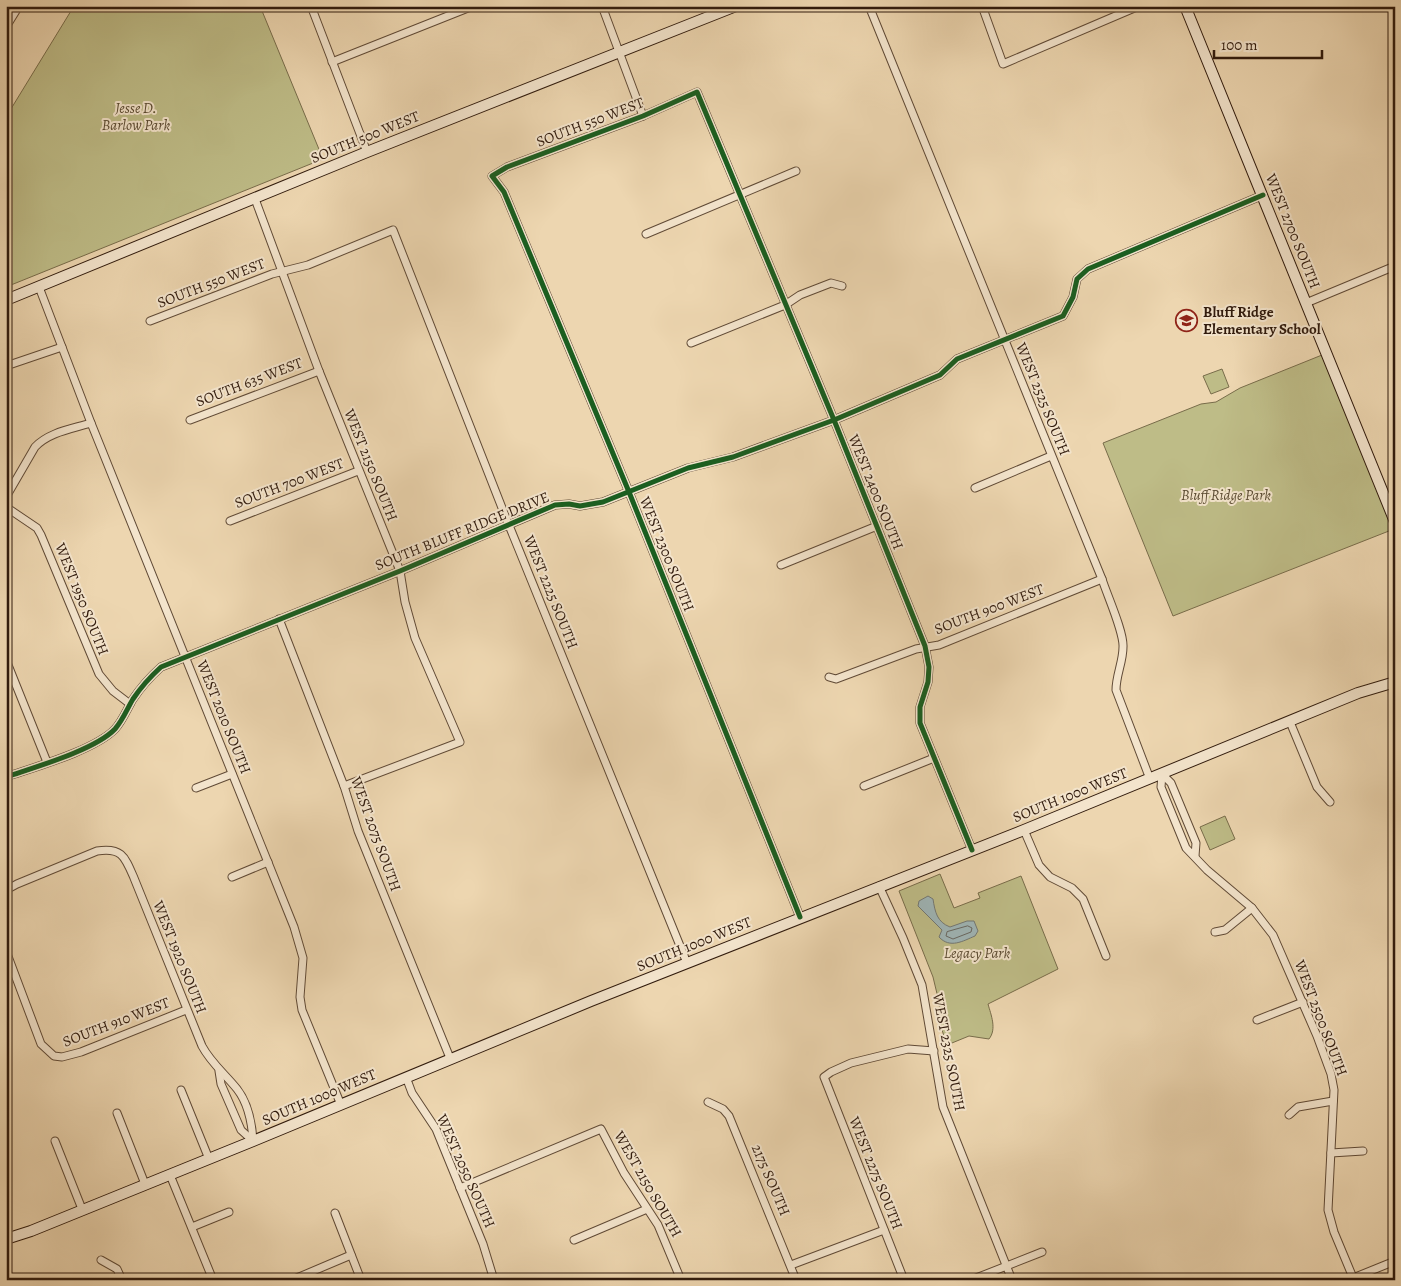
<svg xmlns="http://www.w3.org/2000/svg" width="1401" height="1286" font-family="Alegreya,serif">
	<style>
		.green { fill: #bebc87; stroke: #786c4a }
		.water { fill: #9fb6b8; stroke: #737874 }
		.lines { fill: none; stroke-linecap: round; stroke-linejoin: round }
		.shore { stroke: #686862; stroke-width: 1 }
		.street-casing { stroke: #604a36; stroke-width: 9 }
		.secondary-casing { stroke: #311b0d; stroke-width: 12 }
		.street { stroke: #f3e4cc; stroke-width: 7 }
		.secondary { stroke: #f3e4cc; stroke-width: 10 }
		.cycleway-casing { stroke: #f3e4cc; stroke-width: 8 }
		.cycleway { stroke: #1b5e20; stroke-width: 5 }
		.labels { text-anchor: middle; stroke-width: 4; stroke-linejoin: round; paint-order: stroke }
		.park-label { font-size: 15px; font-style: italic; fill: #5b4b32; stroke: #f3e4cc }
		.street-label { font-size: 15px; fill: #311b0d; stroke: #f3e4cc }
		.poi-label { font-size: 15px; font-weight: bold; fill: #311b0d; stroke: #f3e4cc; text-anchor: start }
	</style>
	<rect width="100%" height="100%" fill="#edd6b0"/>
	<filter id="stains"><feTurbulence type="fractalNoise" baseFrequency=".004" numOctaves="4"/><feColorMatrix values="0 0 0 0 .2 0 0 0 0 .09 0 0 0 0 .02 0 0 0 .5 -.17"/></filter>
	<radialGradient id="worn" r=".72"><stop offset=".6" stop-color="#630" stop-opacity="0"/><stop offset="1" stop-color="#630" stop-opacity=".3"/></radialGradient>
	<!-- green -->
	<g class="green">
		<polygon points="74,6 260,6 323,159 6,287 6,117"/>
		<polygon points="1322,355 1394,529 1173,616 1103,443 1201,404 1216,402 1240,388"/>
		<polygon points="1222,369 1229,387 1211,394 1203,376"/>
		<polygon points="1225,816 1235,839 1210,850 1200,827"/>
		<path d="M940 874 954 908 980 898 978 893 1021 876 1058 969 988 1004C991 1015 997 1029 989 1039L969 1036 947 1045 941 1027 939 1002 933 977 899 891Z"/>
	</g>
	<!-- water -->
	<path class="water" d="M928 896 933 899C935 912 937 922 950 927L967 921H974L978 931 975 936C963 941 950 949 939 937L942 930 918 906 919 901Z"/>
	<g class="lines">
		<!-- shore -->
		<polygon class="shore" points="968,926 972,928 971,932 953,939 946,936 947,932"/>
		<defs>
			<g id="street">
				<polyline points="311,6 367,152"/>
				<polyline points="602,6 643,116"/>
				<path d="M869 6 1102 579C1107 595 1124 632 1123 647 1123 662 1116 675 1116 690L1150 779"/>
				<polyline points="982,6 1003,64 1139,6"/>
				<polyline points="6,27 19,6"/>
				<polyline points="332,62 473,6"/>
				<polyline points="255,199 319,371 400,571 405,602 415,638 460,742 344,786"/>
				<polyline points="646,234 796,171"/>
				<polyline points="39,287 91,423 294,927 303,958 300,997 302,1010 341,1105"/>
				<polyline points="1306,303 1395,266"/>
				<polyline points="150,321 272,274 308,265 393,230 506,518 687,963"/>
				<polyline points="691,343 785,305 800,295 831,283 842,286"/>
				<polyline points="6,366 62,347"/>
				<polyline points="190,420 319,371"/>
				<polyline points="975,488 1051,456"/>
				<path d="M6 497 35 447C49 432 72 429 91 423"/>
				<polyline points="6,507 37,528 41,535 99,674 113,691 130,704"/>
				<polyline points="230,521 358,471"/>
				<polyline points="781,565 877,526"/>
				<polyline points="279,619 344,786 358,831 450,1058"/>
				<polyline points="6,660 47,762"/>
				<polyline points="829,677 836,679 916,649 939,645 1102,579"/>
				<polyline points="1290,722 1317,787 1330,802"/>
				<polyline points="1162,774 1161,787 1186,848 1207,870 1252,908 1273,935 1317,1036 1331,1074 1334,1090 1328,1210 1334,1232 1354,1280"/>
				<polyline points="1162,774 1171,783 1196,843 1195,856"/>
				<path d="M6 777C35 767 95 750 115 729 123 720 127 709 133 699 141 687 150 677 161 667L400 571 555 505 569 504 580 506 603 502 688 468 733 457 834 420 940 375 957 359 1063 316 1073 297 1077 279 1088 269 1263 195"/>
				<polyline points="864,786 934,758"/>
				<polyline points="196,788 232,774"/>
				<polyline points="1024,830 1039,865 1050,877 1072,888 1083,899 1106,956"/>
				<polyline points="232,877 268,862"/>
				<polyline points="879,886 903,938 922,985 943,1107 1012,1280"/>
				<path d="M6 890 17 884 97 851C122 847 125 857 134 878L202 1046C211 1063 225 1074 237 1089 248 1103 252 1124 253 1141"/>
				<polyline points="800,917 629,492 504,192 492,176 507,167 643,116 697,92 834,420 925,646 929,667 928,682 920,707 920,723 972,850"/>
				<polyline points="1215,932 1225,930 1252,908"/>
				<polyline points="6,951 41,1044 54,1056 62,1057 81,1052 186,1010"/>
				<polyline points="1257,1020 1303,1002"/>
				<polyline points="219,1071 221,1084 241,1130 253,1141"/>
				<polyline points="406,1077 412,1093 436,1129 483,1244 494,1280"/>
				<polyline points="181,1090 209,1159"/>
				<polyline points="708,1102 723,1109 729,1116 796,1280"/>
				<polyline points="117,1113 145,1184"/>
				<polyline points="1289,1115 1298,1107 1333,1101"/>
				<polyline points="55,1141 82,1209"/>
				<polyline points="1331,1153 1363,1151"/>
				<polyline points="170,1175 213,1280"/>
				<polyline points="460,1188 601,1129 624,1173 658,1225 681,1280"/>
				<polyline points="335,1213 361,1280"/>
				<polyline points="192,1227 229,1212"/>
				<polyline points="574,1240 647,1209"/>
				<polyline points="101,1260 117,1269 122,1280"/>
				<polyline points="791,1265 884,1230"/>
				<polyline points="1353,1278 1395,1261"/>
				<polyline points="292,1280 351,1255"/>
				<polyline points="904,1280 824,1077 831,1072 851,1063 908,1049 934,1051"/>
				<polyline points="971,1280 1042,1252"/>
			</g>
			<g id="secondary">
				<polyline points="1185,6 1395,522"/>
				<polyline points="6,300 367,152 736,6"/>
				<polyline points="6,1239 31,1231 253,1141 591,1001 1024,830 1358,693 1395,682"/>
			</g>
		</defs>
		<!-- street casing -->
		<use href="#street" class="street-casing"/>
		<!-- secondary casing -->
		<use href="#secondary" class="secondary-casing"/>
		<!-- street -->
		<use href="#street" class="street"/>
		<!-- secondary -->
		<use href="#secondary" class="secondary"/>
		<defs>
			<g id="cycleway">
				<path d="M6 777C35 767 95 750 115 729 123 720 127 709 133 699 141 687 150 677 161 667L400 571 555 505 569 504 580 506 603 502 688 468 733 457 834 420 940 375 957 359 1063 316 1073 297 1077 279 1088 269 1263 195"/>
				<polyline points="800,917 629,492 504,192 492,176 507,167 643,116 697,92 834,420 925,646 929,667 928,682 920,707 920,723 972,850"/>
			</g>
		</defs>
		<!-- cycleway casing -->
		<use href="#cycleway" class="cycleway-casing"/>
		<!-- cycleway -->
		<use href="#cycleway" class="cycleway"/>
	</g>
	<!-- icons -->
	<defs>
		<symbol id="school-ring" viewBox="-11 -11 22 22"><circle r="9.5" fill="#f3e4cc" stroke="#8f2418" stroke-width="1.5"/><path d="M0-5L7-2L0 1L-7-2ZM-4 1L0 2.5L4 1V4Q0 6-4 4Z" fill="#8f2418"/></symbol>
	</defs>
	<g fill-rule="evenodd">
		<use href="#school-ring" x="1174" y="308" width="25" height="25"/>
	</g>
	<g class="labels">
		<!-- park labels -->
		<g class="park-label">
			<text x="136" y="113">Jesse D.<tspan x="136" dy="17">Barlow Park</tspan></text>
			<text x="1226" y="500">Bluff Ridge Park</text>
			<text x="977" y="958">Legacy Park</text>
		</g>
		<!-- street labels -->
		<g class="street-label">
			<text transform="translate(590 122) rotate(-21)" y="5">SOUTH 550 WEST</text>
			<text transform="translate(365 137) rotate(-22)" y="5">SOUTH 500 WEST</text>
			<text transform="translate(1293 231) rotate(68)" y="5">WEST 2700 SOUTH</text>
			<text transform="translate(211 283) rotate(-21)" y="5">SOUTH 550 WEST</text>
			<text transform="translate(249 382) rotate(-21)" y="5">SOUTH 635 WEST</text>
			<text transform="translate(1043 399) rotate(68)" y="5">WEST 2525 SOUTH</text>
			<text transform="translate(371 465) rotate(68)" y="5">WEST 2150 SOUTH</text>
			<text transform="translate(289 483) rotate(-21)" y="5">SOUTH 700 WEST</text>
			<text transform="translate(876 492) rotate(68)" y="5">WEST 2400 SOUTH</text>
			<text transform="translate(462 531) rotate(-22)" y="5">SOUTH BLUFF RIDGE DRIVE</text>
			<text transform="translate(667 554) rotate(68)" y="5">WEST 2300 SOUTH</text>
			<text transform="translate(551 592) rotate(68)" y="5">WEST 2225 SOUTH</text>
			<text transform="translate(82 599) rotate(68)" y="5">WEST 1950 SOUTH</text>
			<text transform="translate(989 609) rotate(-21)" y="5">SOUTH 900 WEST</text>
			<text transform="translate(224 717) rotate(68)" y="5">WEST 2010 SOUTH</text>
			<text transform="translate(1070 795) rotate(-22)" y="5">SOUTH 1000 WEST</text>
			<text transform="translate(376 834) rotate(70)" y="5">WEST 2075 SOUTH</text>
			<text transform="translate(694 944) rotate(-22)" y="5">SOUTH 1000 WEST</text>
			<text transform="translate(180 957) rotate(68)" y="5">WEST 1920 SOUTH</text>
			<text transform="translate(1321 1018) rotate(69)" y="5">WEST 2500 SOUTH</text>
			<text transform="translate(116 1022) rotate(-21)" y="5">SOUTH 910 WEST</text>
			<text transform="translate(949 1052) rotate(79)" y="5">WEST 2325 SOUTH</text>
			<text transform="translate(319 1097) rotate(-23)" y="5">SOUTH 1000 WEST</text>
			<text transform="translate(466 1171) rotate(66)" y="5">WEST 2050 SOUTH</text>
			<text transform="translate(876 1173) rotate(68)" y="5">WEST 2275 SOUTH</text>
			<text transform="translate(771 1180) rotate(67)" y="5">2175 SOUTH</text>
			<text transform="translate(648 1184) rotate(60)" y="5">WEST 2150 SOUTH</text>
		</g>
		<!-- poi labels -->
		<g class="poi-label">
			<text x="1203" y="317">Bluff Ridge<tspan x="1203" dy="17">Elementary School</tspan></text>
		</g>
	</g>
	<!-- margin -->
	<rect width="1401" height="1286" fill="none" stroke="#edd6b0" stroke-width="25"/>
	<rect x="8" y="8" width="1386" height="1271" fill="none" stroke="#311b0d" stroke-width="2.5"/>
	<rect x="12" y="12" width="1376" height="1261" fill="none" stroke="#311b0d"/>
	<!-- scale -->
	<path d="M1214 50v8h108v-8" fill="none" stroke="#311b0d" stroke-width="2.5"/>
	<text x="1221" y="50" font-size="15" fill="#311b0d" stroke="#f3e4cc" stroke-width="4" paint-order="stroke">100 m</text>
	<rect width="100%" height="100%" filter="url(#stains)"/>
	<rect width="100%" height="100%" fill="url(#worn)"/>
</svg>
